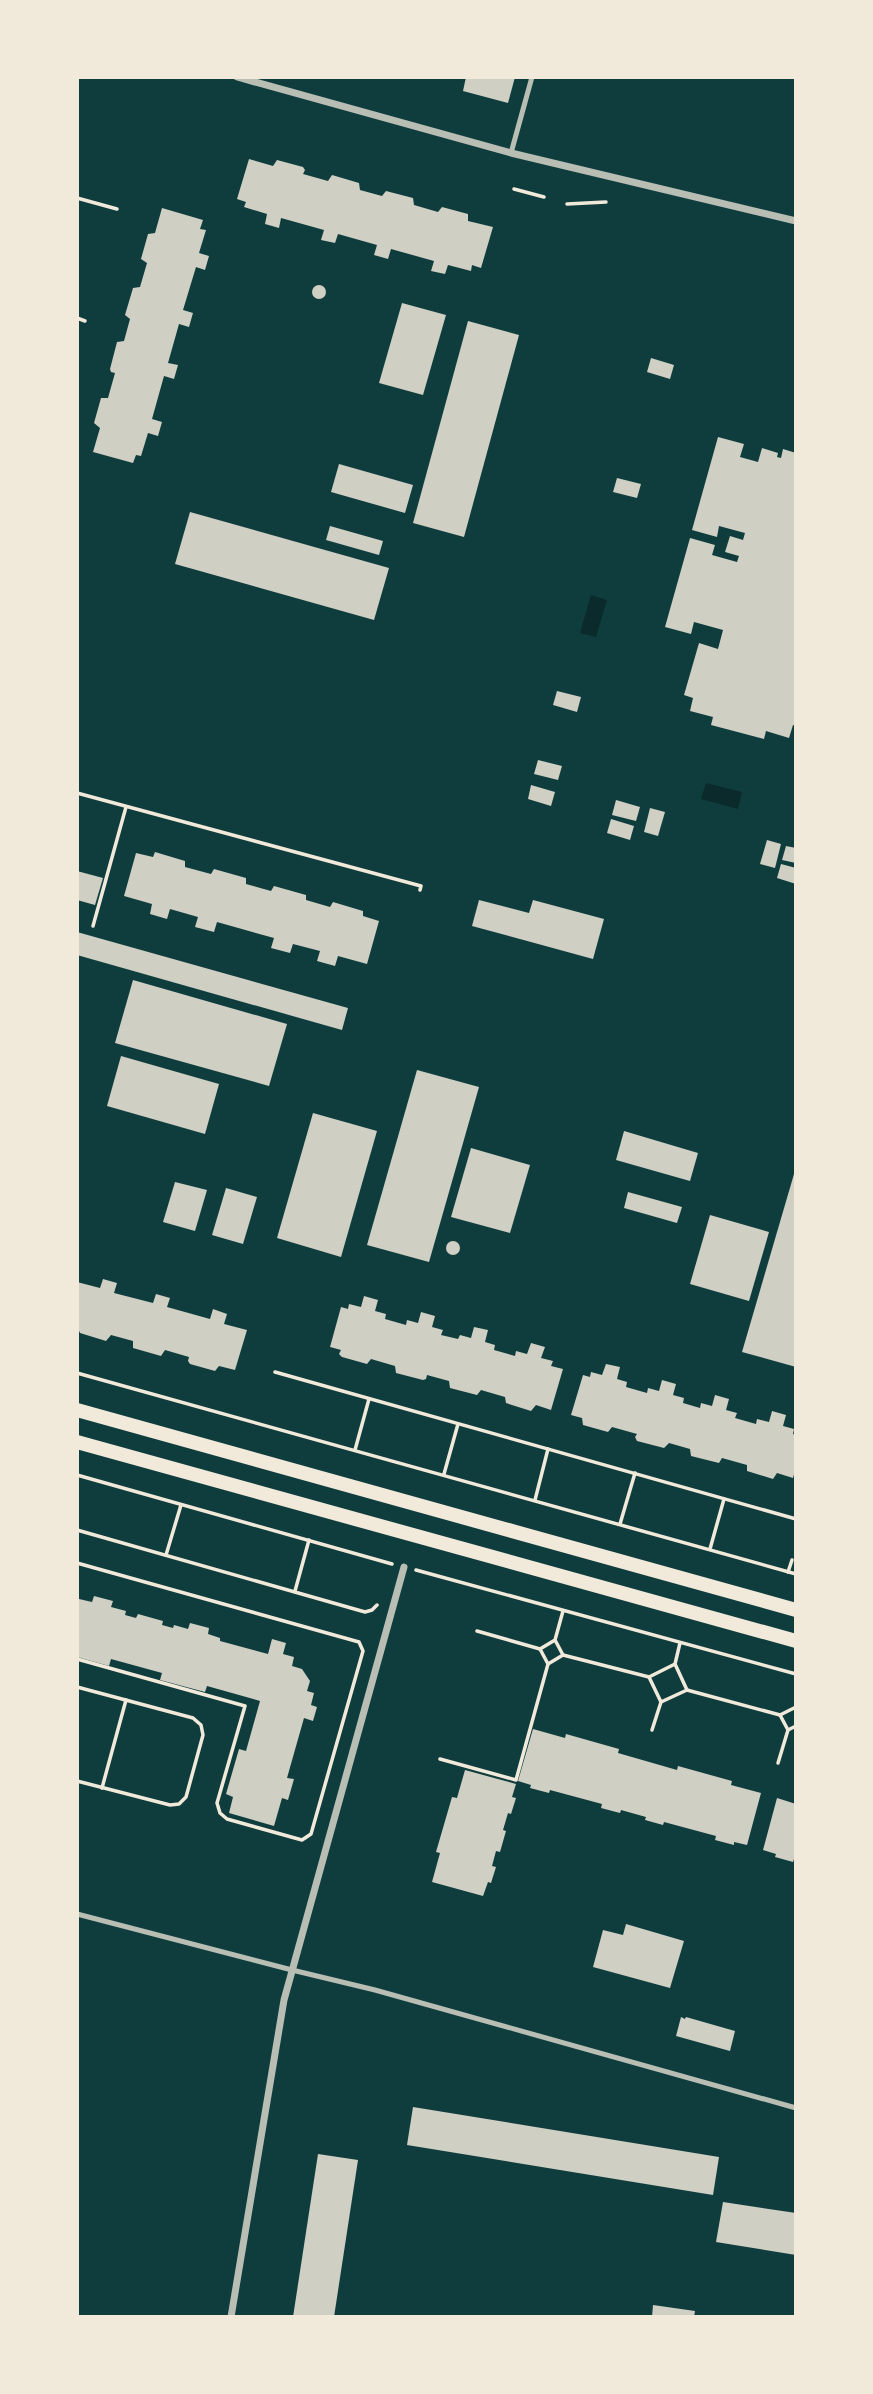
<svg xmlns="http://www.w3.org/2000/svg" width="873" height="2394" font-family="'Fira Sans Condensed',sans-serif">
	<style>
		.water { fill: #0a2a2b }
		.building { fill: #cfcfc3 }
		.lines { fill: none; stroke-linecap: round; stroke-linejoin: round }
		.path { stroke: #f1e9da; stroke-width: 3.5 }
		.service { stroke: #b8beb3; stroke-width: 5 }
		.minor { stroke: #b8beb3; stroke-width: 7 }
		.secondary { stroke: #f1e9da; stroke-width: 14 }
	</style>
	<rect width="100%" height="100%" fill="#0f3d3e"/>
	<!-- water -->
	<g class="water">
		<polygon points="591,595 607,600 596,637 580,633"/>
		<polygon points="706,783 742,792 738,809 701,799"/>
	</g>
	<!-- building -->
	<g class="building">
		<polygon points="466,77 515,77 508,103 463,91"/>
		<polygon points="249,159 273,166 277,160 303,167 305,170 303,174 328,181 332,175 359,183 360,190 382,196 386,191 413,198 414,205 438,212 442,207 468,214 468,221 493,227 481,268 472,265 471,271 448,265 445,274 431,271 434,261 391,249 388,259 374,255 377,245 338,234 335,243 321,240 324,230 281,218 279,228 265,224 267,214 244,207 246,202 237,199"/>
		<polygon points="162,208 203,220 200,229 206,230 199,253 209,256 205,270 196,267 183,310 193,313 189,327 179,324 168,363 178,365 174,379 164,376 152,419 162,422 158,436 148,433 141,456 136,455 133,463 93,452 100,428 94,423 101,398 108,398 115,373 111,372 110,369 117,342 124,341 130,319 125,315 133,288 140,287 147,263 141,259 148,234 155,233"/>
		<circle cx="319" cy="292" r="7"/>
		<polygon points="402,303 446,315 423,395 379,383"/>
		<polygon points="468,321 519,335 464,537 413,523"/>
		<polygon points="651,358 674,365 670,379 647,372"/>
		<polygon points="718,437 744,444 740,457 758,462 762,448 778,453 777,457 781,458 783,449 796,453 796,726 793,725 789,738 766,731 764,739 711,725 713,717 690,711 693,698 684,695 699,643 718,649 723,630 694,622 691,634 665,627 690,538 715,545 712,555 737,562 739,556 725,552 730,536 743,540 745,533 719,526 717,537 692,530"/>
		<polygon points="339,464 413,485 405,513 331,492"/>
		<polygon points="617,478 641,484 637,498 613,492"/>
		<polygon points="190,512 389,568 374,620 175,564"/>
		<polygon points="330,526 383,541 379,555 326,540"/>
		<polygon points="557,691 581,697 577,712 553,705"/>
		<polygon points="538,760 562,766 558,780 534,774"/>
		<polygon points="531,785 555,792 551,806 528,799"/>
		<polygon points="616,800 640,807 636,821 612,815"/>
		<polygon points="650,808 665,812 658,836 644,832"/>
		<polygon points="611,819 634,826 630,840 607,833"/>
		<polygon points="767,840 781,844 775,868 760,864"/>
		<polygon points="786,846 796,848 796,863 782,860"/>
		<polygon points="155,852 185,861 185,867 211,874 214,869 246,878 246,884 271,891 274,886 306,895 306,900 330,907 333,902 363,911 363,916 379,921 367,964 338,956 335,966 317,961 320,951 293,944 290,953 271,948 274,938 217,922 214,932 195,927 198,917 170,909 167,919 150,914 152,904 124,896 136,853 153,857"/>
		<polygon points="781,864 796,868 796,884 777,878"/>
		<polygon points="77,871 103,878 95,905 77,900"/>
		<polygon points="479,900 529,913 533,900 604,919 593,959 472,926"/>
		<polygon points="77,932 348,1008 342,1030 77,955"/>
		<polygon points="133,980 287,1024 269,1086 115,1043"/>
		<polygon points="121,1056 219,1084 205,1134 107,1106"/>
		<polygon points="417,1070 479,1087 429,1262 367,1245"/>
		<polygon points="313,1113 377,1131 341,1257 277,1238"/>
		<polygon points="624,1131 698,1153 690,1181 616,1160"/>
		<polygon points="471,1148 530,1165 510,1233 451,1217"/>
		<polygon points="794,1174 796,1174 796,1367 742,1352"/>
		<polygon points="175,1182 207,1190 195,1231 163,1222"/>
		<polygon points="226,1188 257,1197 243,1244 212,1235"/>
		<polygon points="628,1192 682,1207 677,1223 624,1208"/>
		<polygon points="710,1215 769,1232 749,1301 690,1284"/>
		<circle cx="453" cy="1248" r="7"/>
		<polygon points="103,1279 117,1283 114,1293 153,1303 156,1294 170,1298 167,1307 210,1319 213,1309 227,1314 224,1324 247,1330 235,1370 219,1366 215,1371 190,1364 188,1361 189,1357 165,1350 161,1356 133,1348 133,1341 111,1335 106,1341 80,1333 77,1326 77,1282 100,1288"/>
		<polygon points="364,1296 378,1300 375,1311 386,1314 385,1319 406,1325 407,1320 418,1323 421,1312 435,1316 432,1327 443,1330 441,1335 458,1339 460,1335 471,1338 474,1327 488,1330 485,1342 495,1345 494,1350 515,1356 516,1351 527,1354 531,1343 545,1347 541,1358 553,1361 551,1366 563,1369 551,1410 536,1405 531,1411 506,1403 505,1397 481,1390 477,1395 450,1388 449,1381 427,1375 426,1379 423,1380 396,1373 395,1366 371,1359 367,1364 342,1357 339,1354 341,1350 330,1347 341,1307 348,1309 349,1304 361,1307"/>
		<polygon points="606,1364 620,1367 617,1379 627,1382 626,1387 647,1393 648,1388 659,1391 662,1380 676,1384 673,1395 684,1398 683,1403 700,1408 701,1403 712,1406 715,1395 729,1399 726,1410 737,1413 735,1418 756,1424 757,1419 769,1422 772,1411 786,1415 783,1426 794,1429 793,1434 796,1435 796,1467 793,1478 777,1473 773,1479 747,1471 747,1465 722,1458 719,1463 691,1456 690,1449 669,1443 664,1448 637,1441 635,1437 637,1434 612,1427 608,1432 583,1425 582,1418 571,1415 583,1375 590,1377 591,1372 602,1375"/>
		<polygon points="94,1596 113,1601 111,1607 126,1611 125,1615 136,1618 138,1614 163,1621 162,1625 173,1628 174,1625 188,1629 190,1623 209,1628 208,1634 220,1638 220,1641 268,1654 272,1639 286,1643 283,1654 294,1657 292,1666 302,1669 310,1681 307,1691 314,1693 311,1705 317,1707 313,1721 304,1718 287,1778 294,1779 288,1800 282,1798 274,1826 229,1813 233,1797 226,1794 239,1749 246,1751 260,1701 207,1686 205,1692 160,1680 162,1673 111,1659 109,1666 77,1657 77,1601 79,1599 92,1602"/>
		<polygon points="533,1729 565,1738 566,1734 619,1749 618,1753 677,1770 678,1766 732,1781 731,1785 761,1793 747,1845 734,1842 734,1845 715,1840 716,1836 664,1822 663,1825 645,1820 646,1817 621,1810 620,1813 601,1808 602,1804 550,1790 549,1793 530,1788 531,1785 518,1781"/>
		<polygon points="465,1770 516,1784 512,1797 516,1798 511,1814 508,1813 503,1830 506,1831 500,1852 496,1851 492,1866 496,1867 491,1883 488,1882 483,1896 432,1882 440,1853 436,1852 452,1797 457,1798"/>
		<polygon points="777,1798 796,1804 796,1859 794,1859 793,1862 775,1857 776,1854 763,1850"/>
		<polygon points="626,1924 684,1941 670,1988 593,1967 603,1930 623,1935"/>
		<polygon points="681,2017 685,2019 686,2017 735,2031 730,2051 676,2036"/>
		<polygon points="413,2107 719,2157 713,2195 407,2145"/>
		<polygon points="318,2154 358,2160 334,2317 293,2317"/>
		<polygon points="723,2202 796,2213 796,2255 716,2242"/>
		<polygon points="653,2305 695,2311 694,2317 652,2317"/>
	</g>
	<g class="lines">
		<!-- path -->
		<g class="path">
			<polyline points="514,189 544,197"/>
			<polyline points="77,198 117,209"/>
			<polyline points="567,204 606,202"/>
			<polyline points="77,318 85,321"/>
			<polyline points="77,793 421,886 420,890"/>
			<polyline points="93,926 126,807"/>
			<polyline points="275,1372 796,1519"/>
			<polyline points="77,1373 796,1574"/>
			<polyline points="355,1450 369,1399"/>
			<polyline points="444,1474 458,1424"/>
			<polyline points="77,1475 392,1564"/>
			<polyline points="535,1500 548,1449"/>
			<polyline points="620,1524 635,1473"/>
			<polyline points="77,1530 365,1612 372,1610 377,1605"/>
			<polyline points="710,1549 724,1499"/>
			<polyline points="166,1555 181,1505"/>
			<polyline points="77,1563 359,1642 363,1651 311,1834 302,1840 227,1819 220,1813 217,1803 245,1706 77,1659"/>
			<polyline points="416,1570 796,1674"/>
			<polyline points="788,1572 792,1560"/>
			<polyline points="295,1591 309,1540"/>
			<polyline points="477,1631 540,1649"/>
			<polyline points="555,1640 563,1655 548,1664 540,1649 555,1640 563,1611"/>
			<polyline points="563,1655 649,1677"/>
			<polyline points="675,1664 649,1677 661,1702 687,1690 675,1664 680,1643"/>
			<polyline points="77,1687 193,1718 201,1725 203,1735 186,1797 179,1804 170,1805 77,1781"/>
			<polyline points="687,1690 780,1715"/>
			<polyline points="796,1707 780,1715 788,1730 796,1726"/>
			<polyline points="652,1730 661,1702"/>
			<polyline points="440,1759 516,1780 548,1664"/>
			<polyline points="778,1763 788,1730"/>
			<polyline points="102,1788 126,1700"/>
		</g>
		<!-- service -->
		<g class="service">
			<polyline points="511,153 532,77"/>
			<polyline points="77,1914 292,1970 375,1990 796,2108"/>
		</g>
		<!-- minor -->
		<g class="minor">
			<polyline points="237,77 511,153 796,221"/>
			<polyline points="231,2317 284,2000 404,1567"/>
		</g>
		<!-- secondary -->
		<g class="secondary">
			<polyline points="77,1410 796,1610"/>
			<polyline points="77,1442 796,1641"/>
		</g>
	</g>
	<!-- border -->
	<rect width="873" height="2394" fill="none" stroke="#f1e9da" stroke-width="158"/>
</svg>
